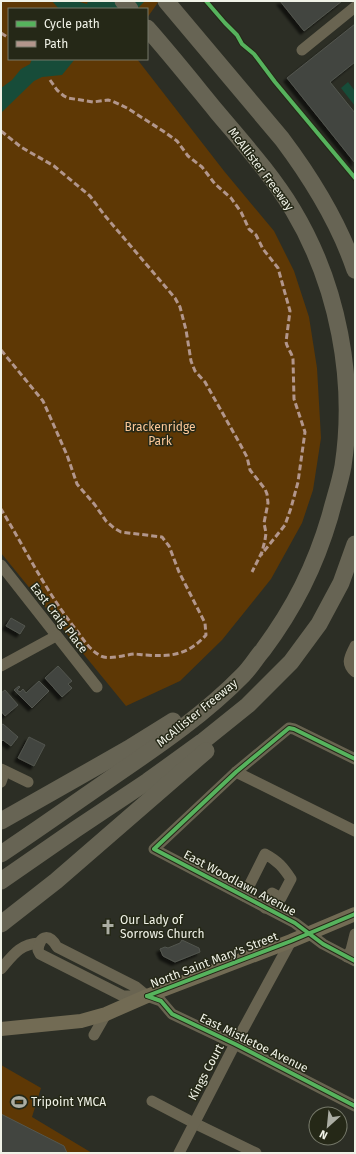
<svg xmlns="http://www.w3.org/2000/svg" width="356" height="1154" font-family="'Fira Sans',sans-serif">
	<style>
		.green { fill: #5e3805 }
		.water { fill: #174c39 }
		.building { fill: #42453f; stroke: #53564f; filter: url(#shadow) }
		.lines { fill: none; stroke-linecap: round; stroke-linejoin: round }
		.minor { stroke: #696451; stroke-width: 11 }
		.major { stroke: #726b54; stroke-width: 14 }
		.highway { stroke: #676454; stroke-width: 17 }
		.quiet { stroke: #b2968c; stroke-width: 3; stroke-dasharray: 6 3; stroke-linecap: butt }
		.cycleway-casing { stroke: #252817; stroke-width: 6 }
		.cycleway { stroke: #56b35d; stroke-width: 4 }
		.labels { text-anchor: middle; stroke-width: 3; stroke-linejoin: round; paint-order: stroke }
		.street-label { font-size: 12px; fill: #f0f2e7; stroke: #252817 }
		.park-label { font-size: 12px; fill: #fcc898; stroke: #252817 }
		.poi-label { font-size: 12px; fill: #f0f2e7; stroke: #252817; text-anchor: start }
	</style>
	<defs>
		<filter id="shadow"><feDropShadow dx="-3.5" dy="3.5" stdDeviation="1" flood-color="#0009"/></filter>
	</defs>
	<rect width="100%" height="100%" fill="#2c2e25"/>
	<!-- green -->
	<g class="green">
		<polygon points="1,1 159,1 147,18 147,9 9,9 9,59 137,59 224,171 274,231 294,271 309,317 317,368 321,438 313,490 302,523 271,579 222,640 180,681 126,706 1,553"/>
		<polygon points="1,1065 41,1088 32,1117 92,1153 1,1153"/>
	</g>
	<!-- water -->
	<g class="water">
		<polygon points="52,1 76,1 87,4 88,1 145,1 137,9 59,9"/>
		<polygon points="32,59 75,59 62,75 42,77 34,81 1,113 1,88 12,80 21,69 30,64"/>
		<polygon points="348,82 355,91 355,106 341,88"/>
	</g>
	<!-- building -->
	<g class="building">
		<polygon points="280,1 342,1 304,31"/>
		<polygon points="355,24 355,62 330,82 355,113 355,163 287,78"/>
		<polygon points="11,618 25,626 20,634 6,626"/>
		<polygon points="58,666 72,681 68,684 72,688 62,697 45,678"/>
		<polygon points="39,681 49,691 32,708 14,690 19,686 20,687 17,690 20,692 23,689 26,693"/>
		<polygon points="5,690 18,705 5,716 1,711 1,693"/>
		<polygon points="3,724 18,737 11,746 3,740 1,742 1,725"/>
		<polygon points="29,737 45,745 34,766 18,758"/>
		<polygon points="182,940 199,948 200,952 175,962 163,956 160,949 165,947 168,948 180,943"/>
		<polygon points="1,1114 64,1146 67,1153 1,1153"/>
	</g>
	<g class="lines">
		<!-- minor -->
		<g class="minor">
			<polyline points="302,50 355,7"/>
			<polyline points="1,565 97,687"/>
			<path d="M355 646C350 657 345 663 355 672"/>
			<polyline points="1,666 56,636"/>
			<polyline points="355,759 294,729 289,728 236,772 154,849 295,923 323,944 355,961"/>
			<polyline points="1,769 28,782"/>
			<polyline points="1,770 3,776 1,782"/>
			<polyline points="236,772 355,831"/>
			<path d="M244 896 265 854C278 861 283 867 291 879L281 898 272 893 265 908"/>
			<polyline points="347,957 351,950 355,934"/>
			<path d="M1 969C13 955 20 944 39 943"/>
			<path d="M147 996 136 987 57 947C50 934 40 934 38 950L40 954 123 996H147L161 1001 172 1014 235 1044 355 1106"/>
			<polyline points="94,1035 106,1014"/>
			<polyline points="152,1101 194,1123 256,1153"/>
			<polyline points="179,1153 235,1044 291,941"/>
		</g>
		<!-- major -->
		<polyline class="major" points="1,1029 81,1021 106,1014 147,996 291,941 355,914"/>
		<!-- highway -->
		<g class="highway">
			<polyline points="123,1 130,9"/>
			<path d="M166 1 282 139C312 179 339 223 355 270"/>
			<polyline points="1,821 128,749 173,721"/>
			<path d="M1 854C40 828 78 801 117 774 161 744 206 713 243 675 251 667 256 658 263 650 294 608 315 567 330 516 334 500 340 483 343 466 356 380 338 285 293 210 272 175 243 143 217 112 194 84 171 55 147 28"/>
			<polyline points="1,881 76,829 148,781 202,742 248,705 291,662 319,624 341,583 355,544"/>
			<polyline points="1,924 56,881 206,751"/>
		</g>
		<!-- quiet -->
		<g class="quiet">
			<polyline points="1,33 9,38"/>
			<path d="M50 80 57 90 64 96 68 98 93 102 108 100 112 101 127 108 163 131 177 141 188 156 202 167 215 184 231 198 241 212 249 229 256 235 263 249 278 268 290 311 286 342C287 348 292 353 293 359L294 399 305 432 298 482 291 508 285 525 261 555"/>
			<polyline points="1,131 21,147 54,166 90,196 106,217 175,298 180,307 186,330 191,361 195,371 205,382 240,444 247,457 250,470 265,489 267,494 268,503 264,523 266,533 265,540 262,552 252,572"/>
			<path d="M1 350 43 401 67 455 77 484 95 505 106 521 114 528 121 532 162 537 169 546 179 572 205 623 206 635C188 655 171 657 146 655 142 655 138 654 134 654 124 655 110 660 101 656 91 651 84 641 78 632 47 594 26 550 1 509"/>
		</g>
		<defs>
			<g id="cycleway">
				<polyline points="206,1 225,23 237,35 242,44 254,54 275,82 355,178"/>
				<polyline points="355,759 294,729 289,728 236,772 154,849 295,923 323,944 355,961"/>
				<polyline points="147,996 161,1001 172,1014 235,1044 355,1106"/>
				<polyline points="147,996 291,941 355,914"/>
			</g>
		</defs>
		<!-- cycleway casing -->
		<use href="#cycleway" class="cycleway-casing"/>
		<!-- cycleway -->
		<use href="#cycleway" class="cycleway"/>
	</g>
	<!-- icons -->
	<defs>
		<symbol id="church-bare" viewBox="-9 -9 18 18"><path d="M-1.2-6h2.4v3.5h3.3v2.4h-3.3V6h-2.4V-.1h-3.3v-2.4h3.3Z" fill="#abada3" stroke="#252817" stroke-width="2.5" paint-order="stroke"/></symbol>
		<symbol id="stadium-bare" viewBox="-9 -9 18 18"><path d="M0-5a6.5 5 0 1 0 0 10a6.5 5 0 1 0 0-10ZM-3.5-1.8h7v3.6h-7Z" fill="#abada3" stroke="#252817" stroke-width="2.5" paint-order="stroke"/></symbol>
	</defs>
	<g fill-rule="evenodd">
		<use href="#church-bare" x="97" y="916" width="22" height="22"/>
		<use href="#stadium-bare" x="8" y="1091" width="22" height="22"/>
	</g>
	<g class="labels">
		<!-- street labels -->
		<g class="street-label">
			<text transform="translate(261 169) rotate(53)" y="4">McAllister Freeway</text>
			<text transform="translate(59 618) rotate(52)" y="4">East Craig Place</text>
			<text transform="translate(197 713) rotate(-39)" y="4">McAllister Freeway</text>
			<text transform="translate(240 883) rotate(28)" y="4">East Woodlawn Avenue</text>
			<text transform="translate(214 960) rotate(-21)" y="4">North Saint Mary's Street</text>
			<text transform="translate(254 1043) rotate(26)" y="4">East Mistletoe Avenue</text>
			<text transform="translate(206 1072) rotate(-62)" y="4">Kings Court</text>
		</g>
		<!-- park labels -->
		<g class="park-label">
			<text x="160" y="431">Brackenridge<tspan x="160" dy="14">Park</tspan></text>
		</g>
		<!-- poi labels -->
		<g class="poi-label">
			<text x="120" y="924">Our Lady of<tspan x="120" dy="14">Sorrows Church</tspan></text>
			<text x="31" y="1106">Tripoint YMCA</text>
		</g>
	</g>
	<!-- border -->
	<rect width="356" height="1154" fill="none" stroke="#f0f2e7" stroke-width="4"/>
	<!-- legend -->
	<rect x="8" y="8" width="140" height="52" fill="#252817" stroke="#76796a"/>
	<rect x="16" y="21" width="20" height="6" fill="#56b35d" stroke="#76796a"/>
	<text x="44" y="28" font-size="12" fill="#f0f2e7">Cycle path</text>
	<rect x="16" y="41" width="20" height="6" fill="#b2968c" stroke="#76796a"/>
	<text x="44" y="48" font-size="12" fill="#f0f2e7">Path</text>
	<!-- north arrow -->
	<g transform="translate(328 1126) rotate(207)"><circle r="19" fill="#252817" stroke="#76796a"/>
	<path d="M0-3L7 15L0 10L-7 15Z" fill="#abada3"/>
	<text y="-6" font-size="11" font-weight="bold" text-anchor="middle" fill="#f0f2e7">N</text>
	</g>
</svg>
